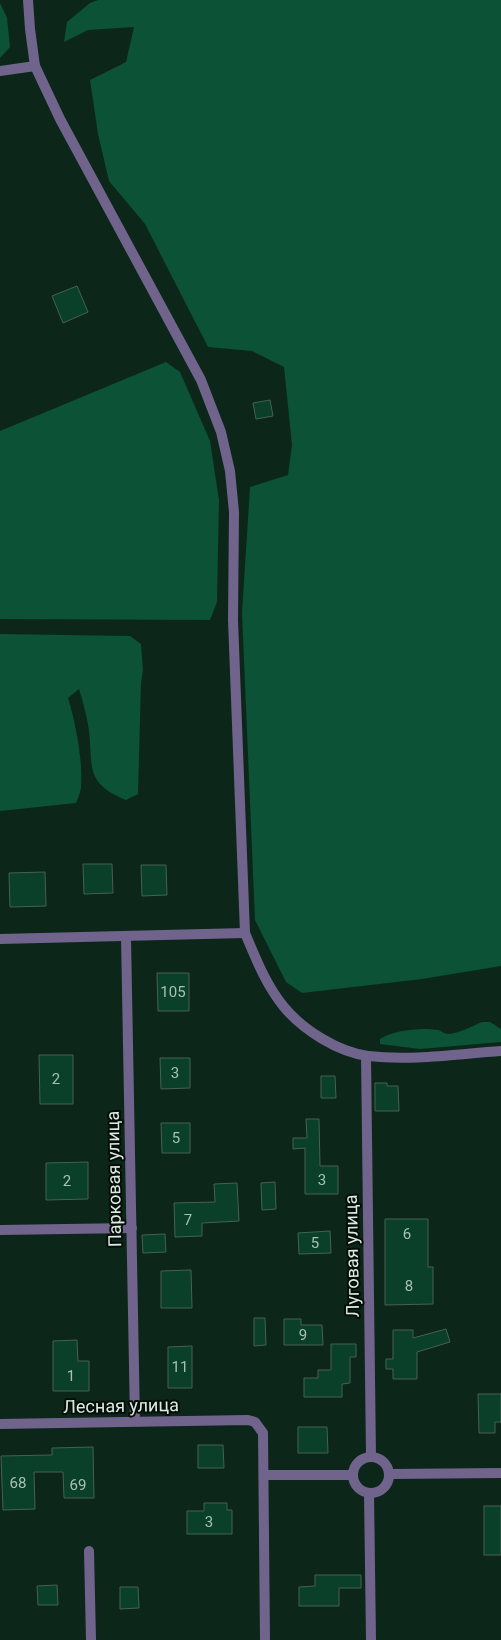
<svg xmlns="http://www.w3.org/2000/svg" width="501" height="1640" font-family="Roboto,sans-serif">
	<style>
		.green { fill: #0b5237 }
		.building { fill: #0a3f2a; stroke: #466153 }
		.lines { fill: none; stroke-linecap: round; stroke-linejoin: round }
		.street { stroke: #70648d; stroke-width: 10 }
		.labels { text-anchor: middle; stroke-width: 4; stroke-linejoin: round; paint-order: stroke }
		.number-label { font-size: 15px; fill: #a8c1b5 }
		.street-label { font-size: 18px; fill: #ddece3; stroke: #040d08 }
	</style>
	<rect width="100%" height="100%" fill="#0c261a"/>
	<!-- green -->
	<g class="green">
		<polygon points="98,0 501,0 501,966 422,979 302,993 286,982 255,920 242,613 250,487 288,475 292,445 284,367 252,351 208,347 145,224 109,181 98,134 90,80 126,62 134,27 88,30 64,42 67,22 90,3"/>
		<polygon points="0,3 7,18 10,47 0,58"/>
		<polygon points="166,362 180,372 210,441 219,500 217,602 210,620 0,619 0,431"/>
		<path d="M0 634 130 636 141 644 143 670 141 683 138 794 126 800C85 783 93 768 89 731 87 717 83 702 79 689L68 698C76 724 83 761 81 788 80 793 78 799 76 803L0 811Z"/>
		<path d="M482 1022H490L501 1029V1042L420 1049 380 1044V1039C392 1030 423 1027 438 1030 442 1031 444 1034 449 1034 460 1033 472 1026 482 1022Z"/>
	</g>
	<!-- building -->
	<g class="building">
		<polygon points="77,286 88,312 63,323 52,296"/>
		<polygon points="270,400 273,416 256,419 253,403"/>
		<polygon points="83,864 112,864 113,893 84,894"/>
		<polygon points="141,865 166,865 167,895 142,896"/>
		<polygon points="45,872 46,906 10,907 9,873"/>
		<polygon points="157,973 189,973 189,1011 158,1011"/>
		<polygon points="39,1055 73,1055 73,1104 40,1104"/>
		<polygon points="160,1058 190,1058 190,1088 161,1089"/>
		<polygon points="321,1076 335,1076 336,1098 321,1098"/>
		<polygon points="375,1083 387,1083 387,1086 398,1086 399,1111 375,1111"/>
		<polygon points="306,1119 319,1119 320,1166 338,1166 338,1194 305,1194 305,1148 293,1149 293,1138 307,1138"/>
		<polygon points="161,1123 190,1123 190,1153 162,1153"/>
		<polygon points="88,1162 88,1199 46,1200 46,1163"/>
		<polygon points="275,1182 276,1209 262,1210 261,1183"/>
		<polygon points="237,1183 239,1221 202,1223 202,1236 175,1237 174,1203 215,1202 214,1184"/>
		<polygon points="385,1219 428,1219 428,1267 433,1267 433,1304 385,1305"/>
		<polygon points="330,1231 331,1253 299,1254 298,1233"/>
		<polygon points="165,1234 166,1252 143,1253 142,1235"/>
		<polygon points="191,1270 192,1308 161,1308 161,1271"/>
		<polygon points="254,1318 265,1318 266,1345 254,1346"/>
		<polygon points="284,1319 301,1319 301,1325 322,1325 323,1345 284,1345"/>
		<polygon points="446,1329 450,1342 417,1352 417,1379 393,1379 393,1369 386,1369 386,1359 393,1359 393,1330 413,1330 413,1338"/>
		<polygon points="77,1340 78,1361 89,1361 89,1391 53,1391 53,1341"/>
		<polygon points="331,1344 356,1344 356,1357 350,1357 350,1383 342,1384 342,1397 304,1397 304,1378 318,1378 318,1370 331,1370"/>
		<polygon points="192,1346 192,1388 168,1388 168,1347"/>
		<polygon points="478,1394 501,1394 501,1422 495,1422 495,1433 479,1433"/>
		<polygon points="298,1427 327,1427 328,1453 298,1453"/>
		<polygon points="198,1445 223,1445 224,1468 198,1468"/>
		<polygon points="93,1447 94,1498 64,1498 63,1472 34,1472 35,1509 3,1510 1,1456 52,1455 52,1448"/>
		<polygon points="204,1503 227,1503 227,1510 232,1510 232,1534 187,1534 187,1511 204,1511"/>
		<rect x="484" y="1506" width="17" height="49"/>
		<polygon points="315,1575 361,1575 361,1588 339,1588 339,1606 299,1606 299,1587 315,1586"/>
		<polygon points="57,1585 58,1605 38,1605 37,1586"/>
		<polygon points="120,1587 138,1587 139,1608 120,1609"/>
	</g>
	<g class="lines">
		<!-- street -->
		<g class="street">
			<path d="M28 0 30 29 35 66 60 119 201 380 221 432 230 471 234 512 233 620 245 933C256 959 266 985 284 1007 303 1030 338 1052 368 1056 412 1061 457 1054 501 1051"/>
			<polyline points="0,71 35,66"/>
			<polyline points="126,937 135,1421"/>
			<polyline points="0,939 245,933"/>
			<polyline points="366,1056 371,1456"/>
			<polyline points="0,1230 132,1228"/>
			<polyline points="0,1424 248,1420 255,1422 263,1433 265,1640"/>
			<circle cx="371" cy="1475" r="18"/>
			<polyline points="390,1474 501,1473"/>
			<polyline points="264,1475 352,1475"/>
			<polyline points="369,1493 371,1640"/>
			<polyline points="89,1551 91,1640"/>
		</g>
	</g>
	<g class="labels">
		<!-- number labels -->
		<g class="number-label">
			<text x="173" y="997">105</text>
			<text x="175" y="1078">3</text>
			<text x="56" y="1084">2</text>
			<text x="176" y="1143">5</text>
			<text x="322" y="1185">3</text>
			<text x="67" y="1186">2</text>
			<text x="188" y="1225">7</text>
			<text x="407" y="1239">6</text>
			<text x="315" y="1248">5</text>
			<text x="409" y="1291">8</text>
			<text x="303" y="1340">9</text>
			<text x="180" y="1372">11</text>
			<text x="71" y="1381">1</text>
			<text x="18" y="1488">68</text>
			<text x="78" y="1490">69</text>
			<text x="209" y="1527">3</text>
		</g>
		<!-- street labels -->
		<g class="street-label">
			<text transform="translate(114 1179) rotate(-91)" y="6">Парковая улица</text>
			<text transform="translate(352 1256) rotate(-91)" y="6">Луговая улица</text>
			<text transform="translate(121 1406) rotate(-1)" y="6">Лесная улица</text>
		</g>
	</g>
</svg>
